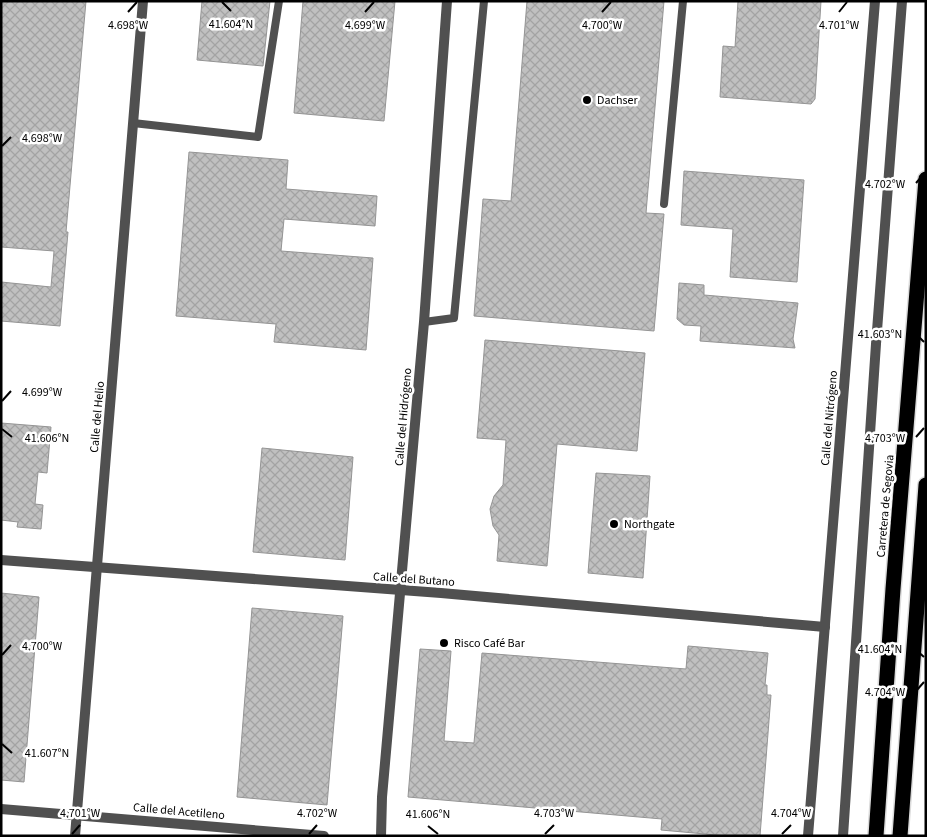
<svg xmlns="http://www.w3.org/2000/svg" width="927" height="837" font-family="'Source Sans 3',sans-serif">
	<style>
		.building { fill: url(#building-cross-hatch); stroke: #949494 }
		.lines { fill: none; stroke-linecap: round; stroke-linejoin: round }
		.highway-casing { stroke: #dbdbdb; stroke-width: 18 }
		.lane { stroke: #505050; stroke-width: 8 }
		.street { stroke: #505050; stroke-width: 10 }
		.highway { stroke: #000; stroke-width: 15 }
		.ticks { fill: none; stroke: #000; stroke-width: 2 }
		.poi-dot { fill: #000; stroke: #fff; stroke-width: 2 }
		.labels { text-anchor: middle; stroke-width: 5; stroke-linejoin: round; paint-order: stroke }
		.poi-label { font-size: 12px; fill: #000; stroke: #fff; text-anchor: start }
		.street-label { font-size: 12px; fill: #000; stroke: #fff }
		.ticks-label { font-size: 12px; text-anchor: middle; fill: #000; stroke: #fff; stroke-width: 5; stroke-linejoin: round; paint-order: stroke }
	</style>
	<defs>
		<pattern id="building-cross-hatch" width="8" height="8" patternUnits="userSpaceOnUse" patternTransform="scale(1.25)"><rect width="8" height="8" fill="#c0c0c0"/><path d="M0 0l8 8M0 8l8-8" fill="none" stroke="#a3a3a3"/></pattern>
	</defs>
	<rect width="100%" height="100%" fill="#fff"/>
	<!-- building -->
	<g class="building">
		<polygon points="1,1 86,1 66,232 68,232 60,326 1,321 1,282 51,287 54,251 1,247"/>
		<polygon points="202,1 270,1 263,66 197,60"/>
		<polygon points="303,1 395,1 384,121 294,113"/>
		<polygon points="527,1 664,1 646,213 664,214 654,331 474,316 483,199 511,201"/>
		<polygon points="738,1 821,1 815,99 811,104 720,97 723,46 735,47"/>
		<polygon points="189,152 288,160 286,189 377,196 375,226 284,219 281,251 373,258 366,350 274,342 276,324 176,316"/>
		<polygon points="684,171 804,180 797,282 730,277 733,229 681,225"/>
		<polygon points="679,283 704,285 704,295 798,303 793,339 795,348 700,341 701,326 684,325 677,319"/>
		<polygon points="485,340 645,353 637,451 557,444 547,566 497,561 499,535 493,526 490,509 494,496 503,485 506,440 477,438"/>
		<polygon points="1,423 51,427 47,473 38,472 35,504 43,505 41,529 17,527 18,522 1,520"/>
		<polygon points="262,448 353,457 345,560 253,552"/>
		<polygon points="596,473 650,476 643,578 588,573"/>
		<polygon points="1,593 39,597 24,782 1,780"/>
		<polygon points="252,608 343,616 327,805 237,797"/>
		<polygon points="688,646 768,653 765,685 767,685 767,695 771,695 760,836 727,836 661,830 662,819 408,797 420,649 451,651 444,741 474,743 482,653 686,669"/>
	</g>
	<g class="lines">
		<defs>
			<g id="highway">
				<polyline points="876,836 893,589 926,179"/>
				<polyline points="900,836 926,485"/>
			</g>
		</defs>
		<!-- highway casing -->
		<use href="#highway" class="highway-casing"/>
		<!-- lane -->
		<g class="lane">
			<polyline points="133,123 258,137 279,1"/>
			<polyline points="664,204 683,1"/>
			<polyline points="424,322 454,318 484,1"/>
		</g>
		<!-- street -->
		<g class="street">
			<polyline points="1,560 441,593 825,627"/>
			<polyline points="1,809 324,836"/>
			<polyline points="75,836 143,1"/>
			<polyline points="381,836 382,797 424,322 447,1"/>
			<polyline points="808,836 875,1"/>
			<polyline points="843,836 876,344 902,1"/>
		</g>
		<!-- highway -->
		<use href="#highway" class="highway"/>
	</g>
	<!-- ticks -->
	<path class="ticks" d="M222 2 231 11M128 12 137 2M365 12 374 2M602 12 611 2M839 12 847 2M2 146 11 137M916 183 924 174M915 333 924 342M2 401 11 391M2 429 12 437M916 437 924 428M915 649 924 657M2 655 11 645M916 691 924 682M2 744 12 753M428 826 438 834M72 834 80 825M309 834 317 825M545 834 554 825M782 834 791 825"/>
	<!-- markers -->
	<g class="poi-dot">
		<circle cx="587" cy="100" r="5"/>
		<circle cx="614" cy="524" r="5"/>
		<circle cx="444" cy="643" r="5"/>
	</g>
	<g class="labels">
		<!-- poi labels -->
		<g class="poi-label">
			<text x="597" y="104">Dachser</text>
			<text x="624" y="528">Northgate</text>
			<text x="454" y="647">Risco Café Bar</text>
		</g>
		<!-- street labels -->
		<g class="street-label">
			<text transform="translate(97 417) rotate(-85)" y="4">Calle del Helio</text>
			<text transform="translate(403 417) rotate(-85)" y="4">Calle del Hidrógeno</text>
			<text transform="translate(829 418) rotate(-85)" y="4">Calle del Nitrógeno</text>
			<text transform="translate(885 506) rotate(-85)" y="4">Carretera de Segovia</text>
			<text transform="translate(414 579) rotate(4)" y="4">Calle del Butano</text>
			<text transform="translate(179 811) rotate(5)" y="4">Calle del Acetileno</text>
		</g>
	</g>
	<g class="ticks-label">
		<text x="231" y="28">41.604°N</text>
		<text x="128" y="29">4.698°W</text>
		<text x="365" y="29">4.699°W</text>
		<text x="602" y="29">4.700°W</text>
		<text x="839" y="29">4.701°W</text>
		<text x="42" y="142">4.698°W</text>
		<text x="885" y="188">4.702°W</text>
		<text x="880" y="338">41.603°N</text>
		<text x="42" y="396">4.699°W</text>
		<text x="885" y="442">4.703°W</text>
		<text x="47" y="442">41.606°N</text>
		<text x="42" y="650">4.700°W</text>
		<text x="880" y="653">41.604°N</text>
		<text x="885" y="696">4.704°W</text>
		<text x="47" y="757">41.607°N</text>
		<text x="80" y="817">4.701°W</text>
		<text x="317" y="817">4.702°W</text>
		<text x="554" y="817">4.703°W</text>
		<text x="791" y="817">4.704°W</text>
		<text x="428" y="818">41.606°N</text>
	</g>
	<!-- border -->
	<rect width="927" height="837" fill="none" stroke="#000000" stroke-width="5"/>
</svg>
